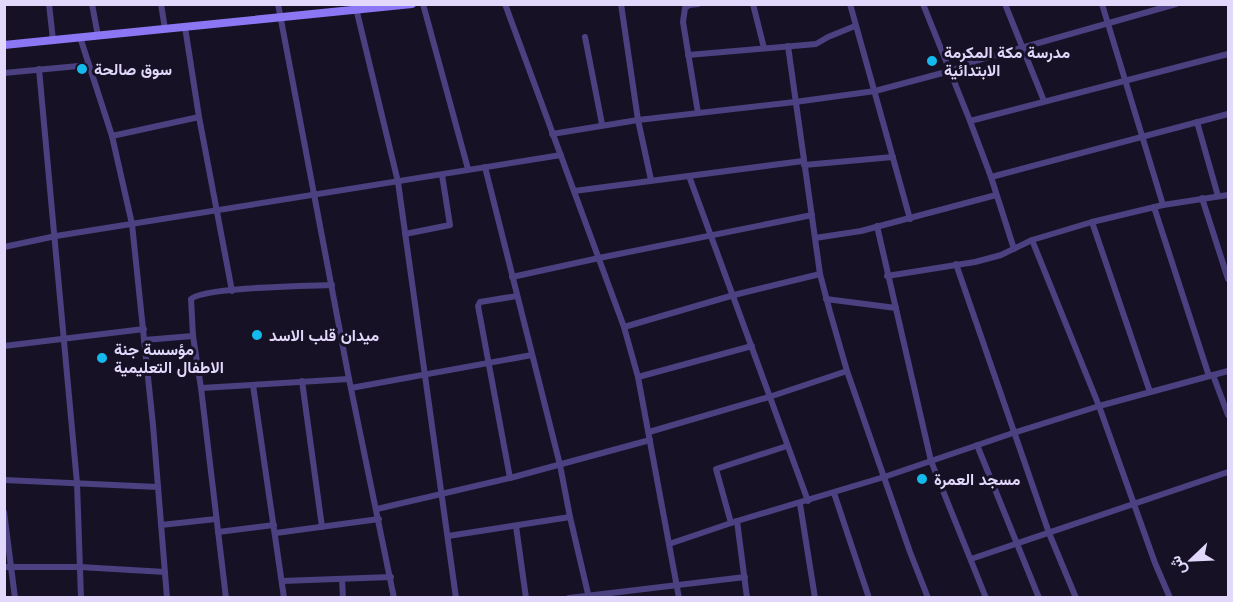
<svg xmlns="http://www.w3.org/2000/svg" width="1233" height="602" font-family="Montserrat,Vazirmatn,sans-serif">
	<style>
		.lines { fill: none; stroke-linecap: round; stroke-linejoin: round }
		.street { stroke: #4b4080; stroke-width: 6 }
		.secondary { stroke: #8b77f4; stroke-width: 8 }
		.poi-dot { fill: #14baec; stroke: #171125; stroke-width: 2 }
		.labels { text-anchor: middle; stroke-width: 6; stroke-linejoin: round; paint-order: stroke }
		.poi-label { font-size: 16px; font-weight: bold; fill: #e1d8fc; stroke: #171125; text-anchor: start }
	</style>
	<rect width="100%" height="100%" fill="#171125"/>
	<g class="lines">
		<!-- street -->
		<g class="street">
			<polyline points="49,4 53,40"/>
			<polyline points="92,4 98,36"/>
			<polyline points="161,4 165,29"/>
			<polyline points="278,4 349,379 394,598"/>
			<polyline points="355,4 398,182 456,598"/>
			<polyline points="423,4 468,169"/>
			<polyline points="505,4 624,327 638,377 679,598"/>
			<polyline points="621,4 638,120 651,180"/>
			<polyline points="753,4 764,48"/>
			<polyline points="850,4 910,219"/>
			<polyline points="923,4 970,121 991,177 1014,249"/>
			<polyline points="1005,4 1044,101"/>
			<polyline points="1102,4 1163,205"/>
			<polyline points="185,27 199,117 232,291"/>
			<polyline points="80,37 112,136 132,224 153,425 167,598"/>
			<polyline points="585,37 602,124"/>
			<polyline points="788,46 820,274 830,312 847,371 910,552 928,598"/>
			<polyline points="688,55 816,44 828,37 855,26"/>
			<polyline points="39,69 77,483 81,598"/>
			<polyline points="4,73 89,65"/>
			<polyline points="698,113 683,22 685,8 689,5 698,4"/>
			<polyline points="970,121 1228,54"/>
			<polyline points="1197,122 1218,196"/>
			<polyline points="552,134 638,120 795,102 875,91 950,71 982,59 1176,4"/>
			<polyline points="112,136 199,117"/>
			<polyline points="804,165 893,157"/>
			<polyline points="485,167 560,465 570,517 589,598"/>
			<polyline points="689,176 808,501"/>
			<polyline points="991,177 1228,114"/>
			<polyline points="574,191 803,161"/>
			<polyline points="1202,198 1228,279"/>
			<polyline points="1154,207 1209,376"/>
			<polyline points="1092,222 1150,392"/>
			<polyline points="877,226 931,461 986,598"/>
			<polyline points="405,234 450,225 442,175"/>
			<polyline points="815,238 861,231 996,195"/>
			<polyline points="1032,240 1099,406 1155,563 1170,598"/>
			<polyline points="4,247 56,236 561,155"/>
			<polyline points="956,264 1049,533 1076,598"/>
			<polyline points="887,276 975,262 1001,255 1032,240 1092,222 1163,205 1228,195"/>
			<polyline points="512,277 599,258 812,215"/>
			<polyline points="826,299 896,308"/>
			<polyline points="624,327 734,295 820,274"/>
			<polyline points="144,340 193,336"/>
			<polyline points="4,346 144,329"/>
			<polyline points="1213,375 1228,415"/>
			<polyline points="638,377 752,346"/>
			<polyline points="302,381 322,527"/>
			<polyline points="253,385 284,598"/>
			<polyline points="201,388 349,379"/>
			<polyline points="351,388 532,355"/>
			<polyline points="649,432 769,397 847,371"/>
			<polyline points="977,445 1039,598"/>
			<polyline points="510,478 478,306 480,302 517,296"/>
			<polyline points="4,480 158,487"/>
			<polyline points="834,493 869,598"/>
			<polyline points="800,504 815,598"/>
			<polyline points="377,509 510,478 650,440"/>
			<polyline points="4,512 15,598"/>
			<polyline points="737,521 747,598"/>
			<polyline points="731,523 716,469 787,446"/>
			<polyline points="161,525 216,519"/>
			<polyline points="516,526 526,598"/>
			<polyline points="218,532 274,525"/>
			<polyline points="276,533 379,519"/>
			<polyline points="448,536 570,517"/>
			<polyline points="669,544 737,521 884,477 1013,433 1099,406 1228,371"/>
			<polyline points="971,559 1228,472"/>
			<polyline points="4,567 80,567 165,572"/>
			<polyline points="342,579 343,598"/>
			<polyline points="282,581 391,577"/>
			<path d="M226 598 201 388 193 336 191 299C205 287 307 286 332 285"/>
			<polyline points="569,598 745,577"/>
		</g>
		<!-- secondary -->
		<polyline class="secondary" points="4,45 412,4"/>
	</g>
	<!-- markers -->
	<g class="poi-dot">
		<circle cx="932" cy="61" r="6"/>
		<circle cx="82" cy="69" r="6"/>
		<circle cx="257" cy="335" r="6"/>
		<circle cx="102" cy="358" r="6"/>
		<circle cx="922" cy="479" r="6"/>
	</g>
	<g class="labels">
		<!-- poi labels -->
		<g class="poi-label">
			<text x="944" y="58">مدرسة مكة المكرمة<tspan x="944" dy="18">الابتدائية</tspan></text>
			<text x="94" y="75">سوق صالحة</text>
			<text x="269" y="341">ميدان قلب الاسد</text>
			<text x="114" y="355">مؤسسة جنة<tspan x="114" dy="18">الاطفال التعليمية</tspan></text>
			<text x="934" y="485">مسجد العمرة</text>
		</g>
	</g>
	<!-- border -->
	<rect width="1233" height="602" fill="none" stroke="#e1d8fc" stroke-width="12"/>
	<!-- north arrow -->
	<g transform="translate(1191 560) rotate(247)" stroke="#171125" stroke-width="4.5" paint-order="stroke">
	<path d="M0-4.5L10 22L0 15L-10 22Z" fill="#e1d8fc"/>
	<text y="-9" font-size="16" font-weight="bold" text-anchor="middle" fill="#e1d8fc">ش</text>
	</g>
</svg>
